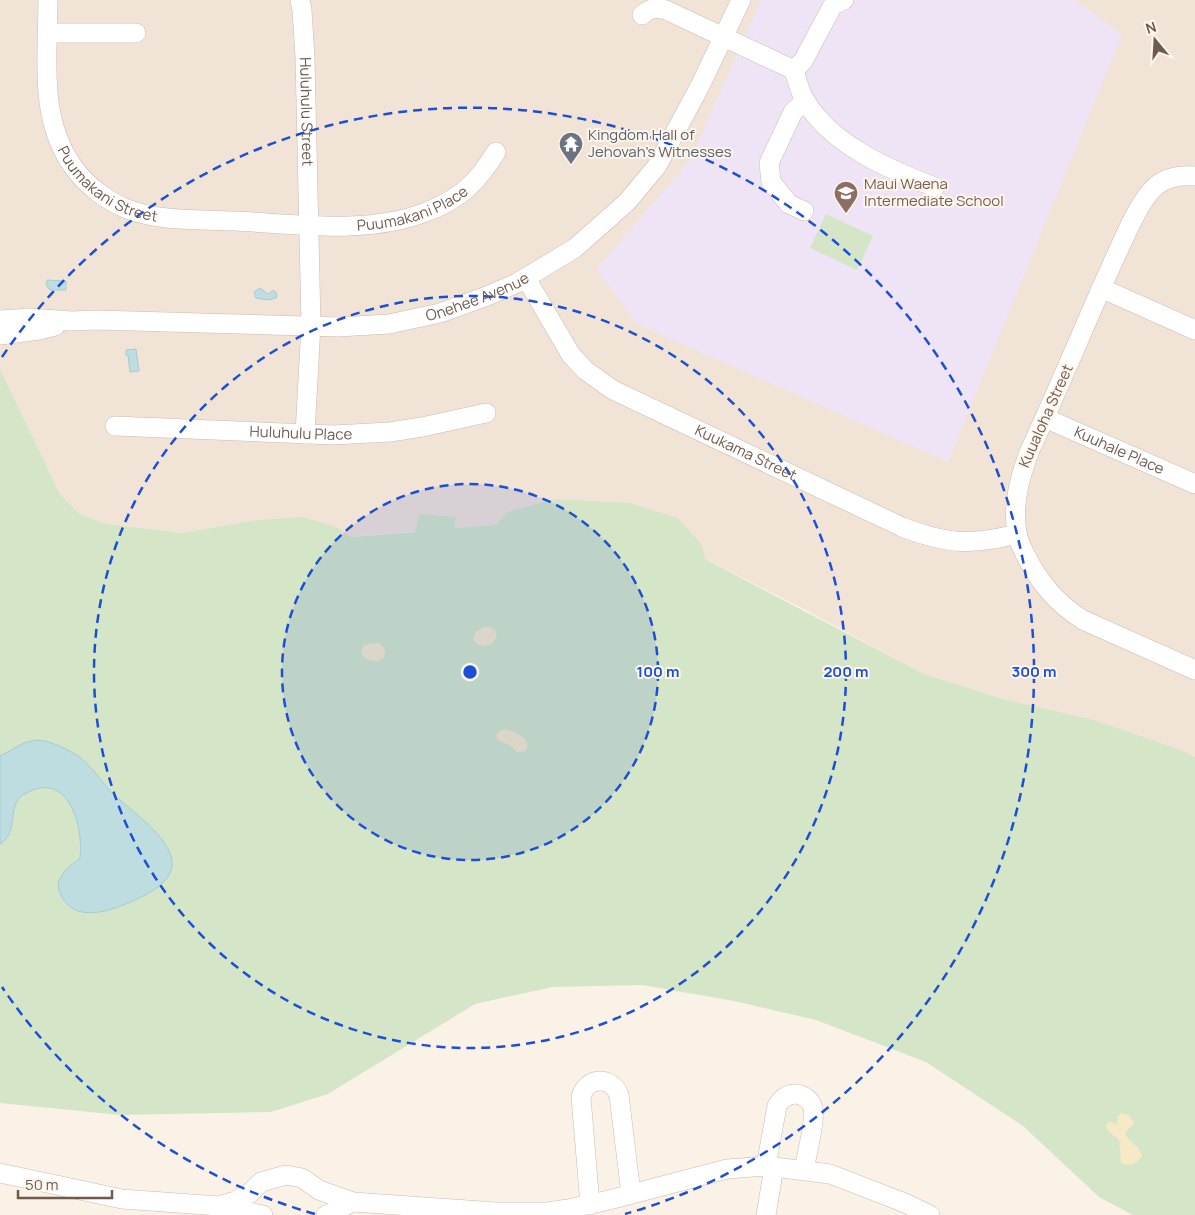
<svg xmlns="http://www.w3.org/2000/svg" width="1195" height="1215" font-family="Manrope,sans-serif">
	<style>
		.residential { fill: #f1e4d6 }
		.education { fill: #efe4f6 }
		.green { fill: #d4e6c7 }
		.sand { fill: #f5eac5 }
		.water { fill: #bddde1; stroke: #a5ccd2 }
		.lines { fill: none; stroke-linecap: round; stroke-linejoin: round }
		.minor-casing { stroke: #cabaae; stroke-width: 20 }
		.minor { stroke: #fff; stroke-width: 19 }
		.ring { fill: none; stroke: #1d4ed8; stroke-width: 2.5; stroke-dasharray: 9 6 }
		.labels { text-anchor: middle; stroke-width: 4; stroke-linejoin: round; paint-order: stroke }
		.street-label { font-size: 15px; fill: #705a4e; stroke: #fdf6ed }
		.worship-label { font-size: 15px; fill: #5b616d; stroke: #fdf6ed; text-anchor: start }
		.education-label { font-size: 15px; fill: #785e54; stroke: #fdf6ed; text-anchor: start }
		.centre { fill: #1d4ed8; stroke: #fdf6ed; stroke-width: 2.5 }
		.ring-label { font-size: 15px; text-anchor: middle; font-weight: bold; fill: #1d4ed8; stroke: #fdf6ed; stroke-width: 4; stroke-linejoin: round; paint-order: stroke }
	</style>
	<rect width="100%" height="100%" fill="#faf2e7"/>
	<!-- residential -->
	<polygon class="residential" points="0,0 1195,0 1195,757 1179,749 1091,719 1003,699 924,674 800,607 686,549 530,522 321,539 207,536 102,523 80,514 60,494 0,369"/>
	<!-- education -->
	<polygon class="education" points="761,0 1075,0 1122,34 948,462 637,324 596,269 690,160"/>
	<!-- green -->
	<g class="green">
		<polygon points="826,214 873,236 857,270 810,248"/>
		<polygon points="0,369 60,494 80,514 102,523 183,533 258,520 303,517 337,527 351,537 415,532 419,514 456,517 454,528 496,525 507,512 554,499 630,503 678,518 702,545 705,559 924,674 1003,699 1091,719 1179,749 1195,757 1195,1215 1133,1215 1099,1197 1023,1126 926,1062 816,1020 734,1001 642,985 553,987 475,1004 328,1094 271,1112 120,1115 0,1103"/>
	</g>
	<!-- sand -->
	<g class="sand">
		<path d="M485 627C508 628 492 653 477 644 468 638 478 629 485 627Z"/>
		<path d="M374 643H379L385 650 384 658 379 661C371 662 364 660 361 652L364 645Z"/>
		<path d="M504 729C514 731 530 737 527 749L523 752H517L511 746 498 740 496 736 498 732Z"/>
		<path d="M1122 1113 1128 1115 1134 1122C1132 1127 1127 1129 1125 1134 1130 1143 1140 1146 1142 1156 1136 1164 1130 1168 1121 1162L1119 1140C1114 1134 1107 1134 1106 1124L1111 1121 1117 1125 1118 1116Z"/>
	</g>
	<!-- water -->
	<g class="water">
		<polygon points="47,280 66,281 66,290 50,290 46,285"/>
		<polygon points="260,288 268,294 272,291 275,291 277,295 276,298 268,300 256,298 254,292"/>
		<polygon points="136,349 139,371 130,372 128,355 126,355 126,350"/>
		<path d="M36 740C52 741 65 748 78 756 91 765 101 781 112 793 129 810 186 846 169 875 162 887 148 894 135 900 113 910 75 925 61 895 58 889 57 882 61 877 65 869 73 864 80 858 84 825 67 767 23 795 6 806 20 832 0 844V756L24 743Z"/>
	</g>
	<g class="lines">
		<defs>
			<g id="minor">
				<path id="s1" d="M48 0C48 57 38 119 74 168 86 185 107 201 127 209 161 222 199 219 235 221 297 224 367 235 426 212 460 199 477 183 496 152"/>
				<path id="s2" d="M300 0 302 10 305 57 311 325 305 434"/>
				<path d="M642 15C650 8 656 7 666 10L794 70C797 80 800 93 806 102 832 145 890 170 935 187"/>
				<polyline points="48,33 136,33"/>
				<polyline points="794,70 803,61 833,5 844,0"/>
				<path d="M1195 176C1181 175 1167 177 1156 186 1139 200 1123 241 1113 262 1085 324 1059 388 1030 450 1020 476 1012 504 1017 533 1018 540 1022 548 1025 554 1039 582 1056 603 1083 620L1195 670"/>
				<polyline points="804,211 789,204 771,182 769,163 793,112 805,101"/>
				<path id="s3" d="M526 278 571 355 585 370 613 390 902 527C947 544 970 546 1017 534"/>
				<polyline points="1101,288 1195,330"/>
				<path id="s4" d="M0 320 30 318 71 321 97 320 338 327 389 324 440 313 487 296 517 283 575 248 627 202 657 166 700 86 741 0"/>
				<polyline points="0,335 39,330 55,326"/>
				<path id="s5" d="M1045 418 1195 484"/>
				<path id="s6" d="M115 426 333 435 390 432 422 427 486 413"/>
				<path d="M766 1166 777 1106C781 1099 787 1094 796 1094 804 1095 811 1100 813 1108 816 1118 806 1158 804 1170"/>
				<polyline points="0,1173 122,1199 219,1206 263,1215"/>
				<path d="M590 1205 581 1097C586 1077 611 1075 619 1095L631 1194"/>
				<polyline points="219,1206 235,1201 250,1193 261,1182 286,1175 302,1178 319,1190 353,1202 496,1212 547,1212 568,1209 609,1200 727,1169 766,1166 830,1174 905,1203 930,1215"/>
				<polyline points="326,1215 353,1202"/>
				<polyline points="766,1215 774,1167"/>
			</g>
		</defs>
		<!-- minor casing -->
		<use href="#minor" class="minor-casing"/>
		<!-- minor -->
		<use href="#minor" class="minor"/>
	</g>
	<!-- distance rings -->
	<circle cx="470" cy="672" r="188" fill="#1d4ed8" fill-opacity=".12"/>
	<g class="ring">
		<circle cx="470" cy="672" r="188"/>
		<circle cx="470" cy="672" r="376"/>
		<path d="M315 1214A564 564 0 0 1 2 987M2 357A564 564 0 1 1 625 1214"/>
	</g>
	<!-- icons -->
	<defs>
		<symbol id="temple-pin" viewBox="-11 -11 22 30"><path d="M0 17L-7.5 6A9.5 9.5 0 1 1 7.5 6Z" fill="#6b7280" stroke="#fdf6ed"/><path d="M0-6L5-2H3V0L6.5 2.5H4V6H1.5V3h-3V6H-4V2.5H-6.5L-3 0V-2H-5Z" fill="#fff"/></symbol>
		<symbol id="school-pin" viewBox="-11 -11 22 30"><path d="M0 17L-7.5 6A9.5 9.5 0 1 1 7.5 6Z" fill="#8d6e63" stroke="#fdf6ed"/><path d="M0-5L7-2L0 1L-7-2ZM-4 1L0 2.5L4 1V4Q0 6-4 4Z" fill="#fff"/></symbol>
	</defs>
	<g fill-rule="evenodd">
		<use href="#temple-pin" x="557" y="130" width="28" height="38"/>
		<use href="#school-pin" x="832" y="179" width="28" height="38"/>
	</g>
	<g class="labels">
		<!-- street labels -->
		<g class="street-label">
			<text dy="5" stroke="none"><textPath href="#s2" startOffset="112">Huluhulu Street</textPath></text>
			<text dy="5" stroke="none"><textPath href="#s1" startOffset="211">Puumakani Street</textPath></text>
			<text dy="5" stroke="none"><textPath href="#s1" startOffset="531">Puumakani Place</textPath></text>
			<text dy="5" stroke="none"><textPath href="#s4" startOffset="482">Onehee Avenue</textPath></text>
			<text transform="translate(1046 416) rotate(-66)" y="5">Kuualoha Street</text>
			<text dy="5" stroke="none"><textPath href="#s6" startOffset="186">Huluhulu Place</textPath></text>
			<text dy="5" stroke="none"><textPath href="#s5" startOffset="81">Kuuhale Place</textPath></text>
			<text dy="5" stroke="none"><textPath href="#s3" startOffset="291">Kuukama Street</textPath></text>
		</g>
		<!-- worship labels -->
		<g class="worship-label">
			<text x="588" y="140">Kingdom Hall of<tspan x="588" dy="17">Jehovah’s Witnesses</tspan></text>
		</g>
		<!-- education labels -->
		<g class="education-label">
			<text x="864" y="189">Maui Waena<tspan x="864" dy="17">Intermediate School</tspan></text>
		</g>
	</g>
	<circle cx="470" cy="672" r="8" class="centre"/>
	<g class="ring-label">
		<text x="658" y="677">100 m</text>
		<text x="846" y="677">200 m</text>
		<text x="1034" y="677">300 m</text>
	</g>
	<!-- north arrow -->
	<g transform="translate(1155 40) rotate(342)" stroke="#fdf6ed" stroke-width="4" paint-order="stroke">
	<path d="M0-4L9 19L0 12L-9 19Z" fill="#705a4e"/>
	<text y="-8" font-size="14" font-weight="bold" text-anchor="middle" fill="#705a4e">N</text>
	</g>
	<!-- scale -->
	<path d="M18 1190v8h94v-8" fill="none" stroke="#705a4e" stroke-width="2.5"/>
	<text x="25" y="1190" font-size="15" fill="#705a4e" stroke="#fdf6ed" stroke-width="4" paint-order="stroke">50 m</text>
</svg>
